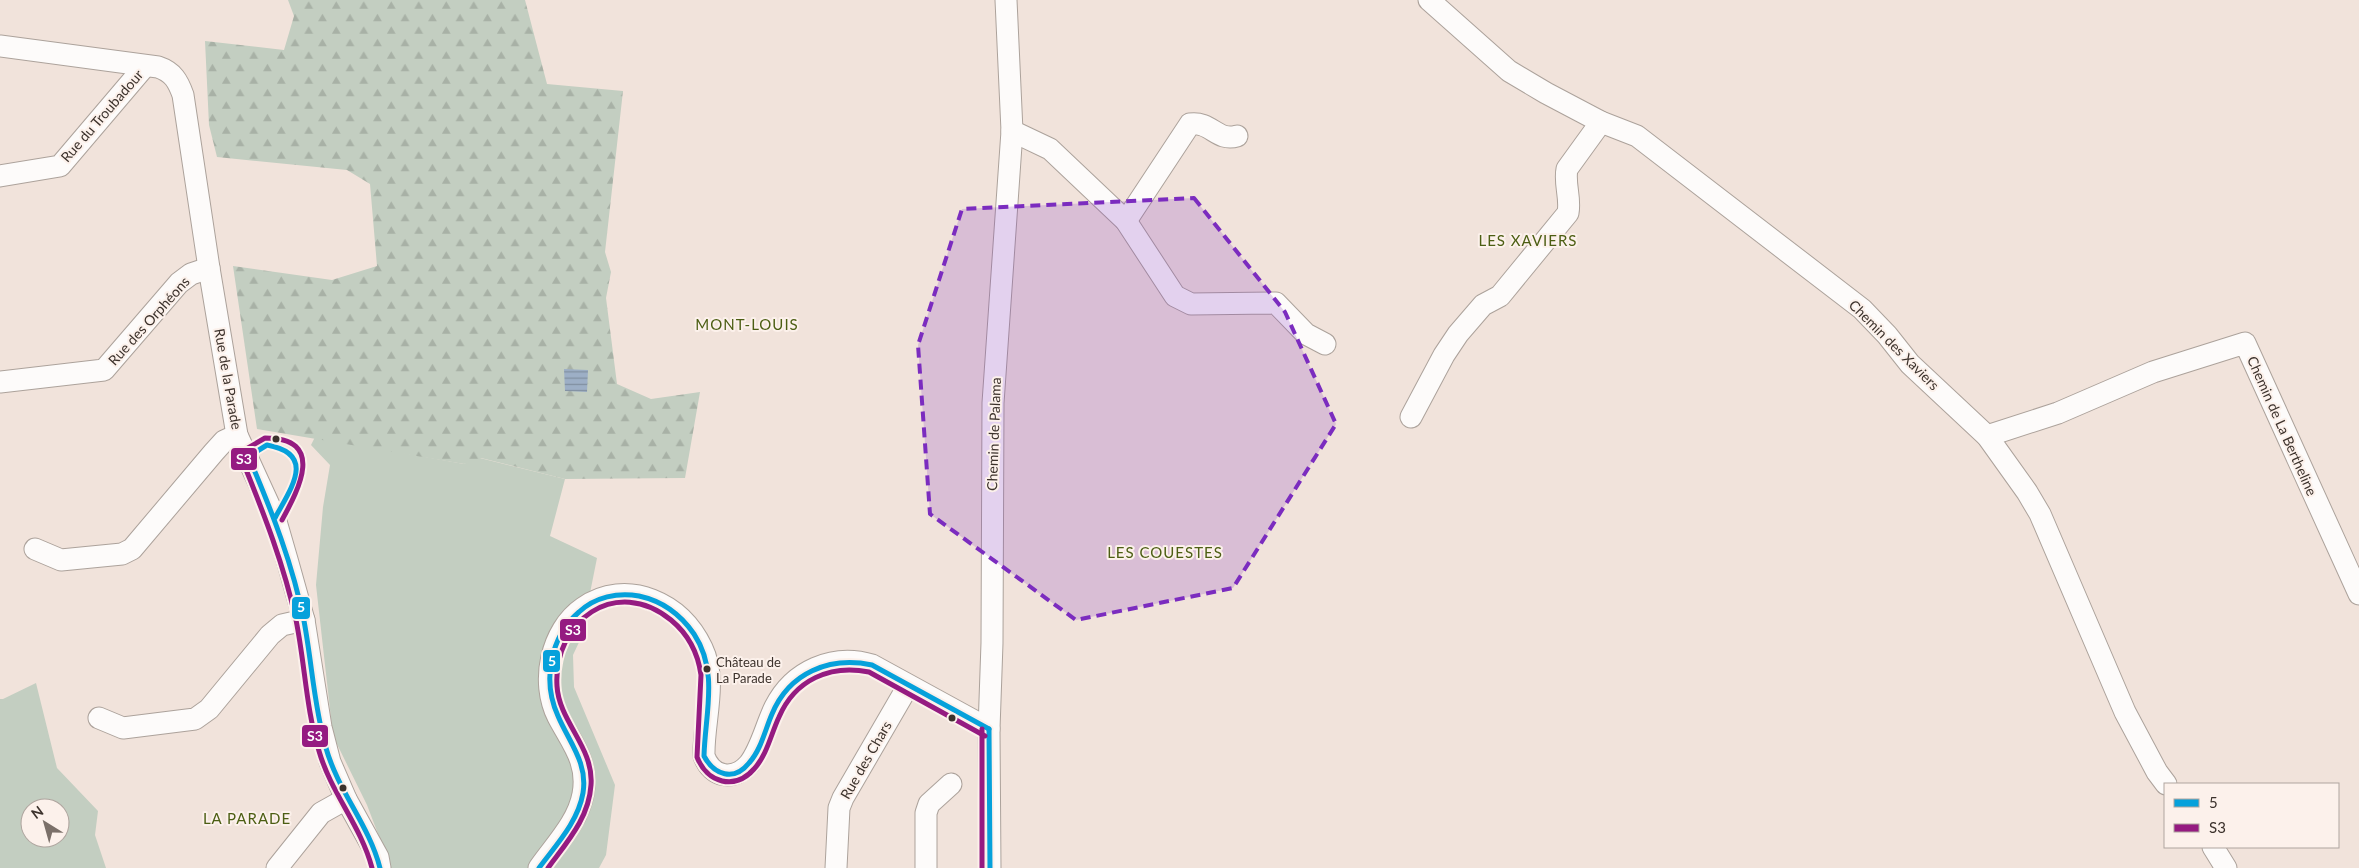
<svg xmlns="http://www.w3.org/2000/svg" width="2359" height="868" font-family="Lato,sans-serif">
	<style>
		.green { fill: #c3cec1; fill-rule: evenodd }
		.forest { fill: url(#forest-firs) }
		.water { fill: url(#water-rules) }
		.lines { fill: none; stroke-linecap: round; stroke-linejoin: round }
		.minor-casing { stroke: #aca29b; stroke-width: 23 }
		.minor { stroke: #fdfbfa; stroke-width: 21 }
		.bus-1-casing { stroke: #fcf1eb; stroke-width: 9 }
		.bus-2-casing { stroke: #fcf1eb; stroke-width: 9 }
		.bus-1 { stroke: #06a1db; stroke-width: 5 }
		.bus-2 { stroke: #951b81; stroke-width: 5 }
		.marked { fill: #7b2cbf; fill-opacity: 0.2; stroke: #7b2cbf; stroke-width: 4; stroke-dasharray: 10 6; stroke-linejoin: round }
		.bus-dot { fill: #3c322c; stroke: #fcf1eb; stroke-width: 2 }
		.labels { text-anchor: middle; stroke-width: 4; stroke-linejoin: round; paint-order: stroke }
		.bus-label { font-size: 13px; fill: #3c322c; stroke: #fcf1eb; text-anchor: start }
		.street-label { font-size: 14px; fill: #3c322c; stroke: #fcf1eb }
		.neighbourhood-label { font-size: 15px; letter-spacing: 1px; fill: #4c5e13; stroke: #fcf1eb }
		.line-badge { stroke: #fcf1eb; stroke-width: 2 }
		.badge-label { font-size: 14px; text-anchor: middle; font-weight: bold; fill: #fff }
	</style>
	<defs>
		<pattern id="forest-firs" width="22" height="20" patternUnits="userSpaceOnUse" patternTransform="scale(1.25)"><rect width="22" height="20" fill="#c3cec1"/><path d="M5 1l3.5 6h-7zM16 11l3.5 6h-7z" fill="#a8b1a6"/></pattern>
		<pattern id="water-rules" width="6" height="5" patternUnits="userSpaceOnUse" patternTransform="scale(1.25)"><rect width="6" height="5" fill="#9dafc6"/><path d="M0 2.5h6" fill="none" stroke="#818fa1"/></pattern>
	</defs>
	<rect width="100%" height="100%" fill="#f1e3db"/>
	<!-- green -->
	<g class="green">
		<polygon points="315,437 464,464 476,457 565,479 550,536 597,558 581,638 573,655 574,687 615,785 606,855 599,868 391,868 367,805 333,736 316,585 323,507 330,465 311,445"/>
		<path d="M36 683 57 768 98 811 95 835 106 868H0V699H3ZM30 808H60V838H30Z"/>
	</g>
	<!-- forest -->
	<polygon class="forest" points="288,0 525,0 547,84 623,91 605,252 611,272 606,298 617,384 651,399 700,392 685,478 565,479 481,458 464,464 257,429 233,266 332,280 377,266 370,184 347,170 217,157 209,125 205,41 284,50 294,16"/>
	<!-- water -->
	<polygon class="water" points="564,369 588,370 587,392 565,391"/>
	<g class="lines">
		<defs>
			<g id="minor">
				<polyline points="1429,0 1509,71 1546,93 1601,122 1637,136 1862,309 1887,335 1910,364 1987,436 2027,492 2040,514 2125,712 2157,772 2166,784"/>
				<path d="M0 46 158 67C173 72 178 81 183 95L209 268 237 435 275 518 288 563 304 620 321 727 330 762 346 799 378 857 380 868"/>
				<polyline points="1012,131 1050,149 1126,221 1175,296 1191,304 1276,303 1306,334 1325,344"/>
				<polyline points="0,176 60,166 145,66"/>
				<path d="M1126 221 1190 124C1211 121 1217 142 1237 136"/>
				<polyline points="0,382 104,370 179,283 191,274 209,268"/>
				<path d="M1411 417 1444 355 1458 334 1483 305 1500 296 1568 213C1571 198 1564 184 1567 169L1601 122"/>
				<polyline points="1987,436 2058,413 2153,372 2245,343 2359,594"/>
				<polyline points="35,549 61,560 122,554 132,549 214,452 224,441 237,435"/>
				<polyline points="99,718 123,728 195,719 209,709 270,635 282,625 304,620"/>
				<polyline points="2213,847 2226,868"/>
				<polyline points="277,868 321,813 346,799"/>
				<path d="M539 868C555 845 578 822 583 794 589 762 571 742 558 717 540 682 551 630 583 608 604 593 629 591 652 600 675 609 691 625 702 648 718 681 703 722 704 756 712 778 734 781 749 764 761 749 766 725 775 707 793 671 833 653 872 665L989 729"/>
				<polyline points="836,868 839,808 843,798 908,686"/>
				<polyline points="926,868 926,813 929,804 951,784"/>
				<polyline points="990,868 989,729 992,643 993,403 1012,131 1006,0"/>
			</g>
		</defs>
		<!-- minor casing -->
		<use href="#minor" class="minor-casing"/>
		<!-- minor -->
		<use href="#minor" class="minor"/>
		<defs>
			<g id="bus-1">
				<path d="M275 518C291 488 317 454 267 445L254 453 250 460C272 512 293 565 304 621 312 663 314 707 326 748 338 791 369 825 380 868"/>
				<polyline points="989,729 990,868"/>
				<path d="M539 868C556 845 578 822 583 793 588 763 569 742 558 716 542 681 550 637 579 612 595 597 618 592 639 596 662 601 681 615 694 634 719 672 705 714 704 756 714 775 734 782 749 763 761 750 765 730 772 714 789 673 829 656 872 665L989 729"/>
			</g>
			<g id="bus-2">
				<path d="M282 520C299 489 326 438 265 438L248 448 243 462C264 514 284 565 296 620 305 664 306 709 319 751 331 793 361 826 372 868"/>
				<polyline points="982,729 982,868"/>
				<path d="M548 868C567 842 589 818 591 785 594 747 559 722 557 686 553 621 616 575 671 620 688 634 698 653 701 675L697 757C707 783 735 791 754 769 767 755 771 734 779 717 795 680 830 664 869 672L985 736"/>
			</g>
		</defs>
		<!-- bus-1 casing -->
		<use href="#bus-1" class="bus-1-casing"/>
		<!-- bus-2 casing -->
		<use href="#bus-2" class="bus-2-casing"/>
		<!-- bus-1 -->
		<use href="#bus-1" class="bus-1"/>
		<!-- bus-2 -->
		<use href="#bus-2" class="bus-2"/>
	</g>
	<!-- marked area -->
	<path class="marked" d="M1194 198 1285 312 1336 424 1233 588 1076 620 930 514 918 345 962 209Z"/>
	<!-- markers -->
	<g class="bus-dot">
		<circle cx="276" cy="439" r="4.5"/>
		<circle cx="707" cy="669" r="4.5"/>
		<circle cx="952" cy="718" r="4.5"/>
		<circle cx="343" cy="788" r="4.5"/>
	</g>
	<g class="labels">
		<!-- bus labels -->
		<g class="bus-label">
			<text x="716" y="667">Château de<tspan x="716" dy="16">La Parade</tspan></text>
		</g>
		<!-- street labels -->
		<g class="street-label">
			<text transform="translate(102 116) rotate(-49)" y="5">Rue du Troubadour</text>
			<text transform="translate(149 321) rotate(-48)" y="5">Rue des Orphéons</text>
			<text transform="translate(1894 345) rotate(45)" y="5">Chemin des Xaviers</text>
			<text transform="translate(228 379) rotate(80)" y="5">Rue de la Parade</text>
			<text transform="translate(2282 426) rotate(66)" y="5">Chemin de La Bertheline</text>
			<text transform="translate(994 434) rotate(-88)" y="5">Chemin de Palama</text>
			<text transform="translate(866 760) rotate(-60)" y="5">Rue des Chars</text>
		</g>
		<!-- neighbourhood labels -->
		<g class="neighbourhood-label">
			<text x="1528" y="246">LES XAVIERS</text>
			<text x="747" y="330">MONT-LOUIS</text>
			<text x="1165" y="558">LES COUESTES</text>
			<text x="247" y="824">LA PARADE</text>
		</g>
	</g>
	<g class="line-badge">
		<rect x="230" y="447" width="28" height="24" rx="5" fill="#951b81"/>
		<rect x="291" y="596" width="20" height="24" rx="5" fill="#06a1db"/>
		<rect x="559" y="618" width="28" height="24" rx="5" fill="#951b81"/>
		<rect x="542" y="649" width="19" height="24" rx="5" fill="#06a1db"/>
		<rect x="301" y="724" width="28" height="24" rx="5" fill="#951b81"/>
	</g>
	<g class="badge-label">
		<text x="244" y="464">S3</text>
		<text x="301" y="612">5</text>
		<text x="573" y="635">S3</text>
		<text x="552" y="666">5</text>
		<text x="315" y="741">S3</text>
	</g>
	<!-- legend -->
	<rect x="2164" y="783" width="175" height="65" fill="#fcf1eb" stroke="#afa59f"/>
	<rect x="2174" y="799" width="25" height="8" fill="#06a1db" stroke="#afa59f"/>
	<text x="2209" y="808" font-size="15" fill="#3c322c">5</text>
	<rect x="2174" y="824" width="25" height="8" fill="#951b81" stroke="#afa59f"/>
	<text x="2209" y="833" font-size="15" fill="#3c322c">S3</text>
	<!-- north arrow -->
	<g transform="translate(45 823) rotate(323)"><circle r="24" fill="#fcf1eb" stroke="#afa59f"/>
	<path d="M0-4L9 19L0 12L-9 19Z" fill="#7b7069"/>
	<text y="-8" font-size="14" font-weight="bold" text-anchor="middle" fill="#3c322c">N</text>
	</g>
</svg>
